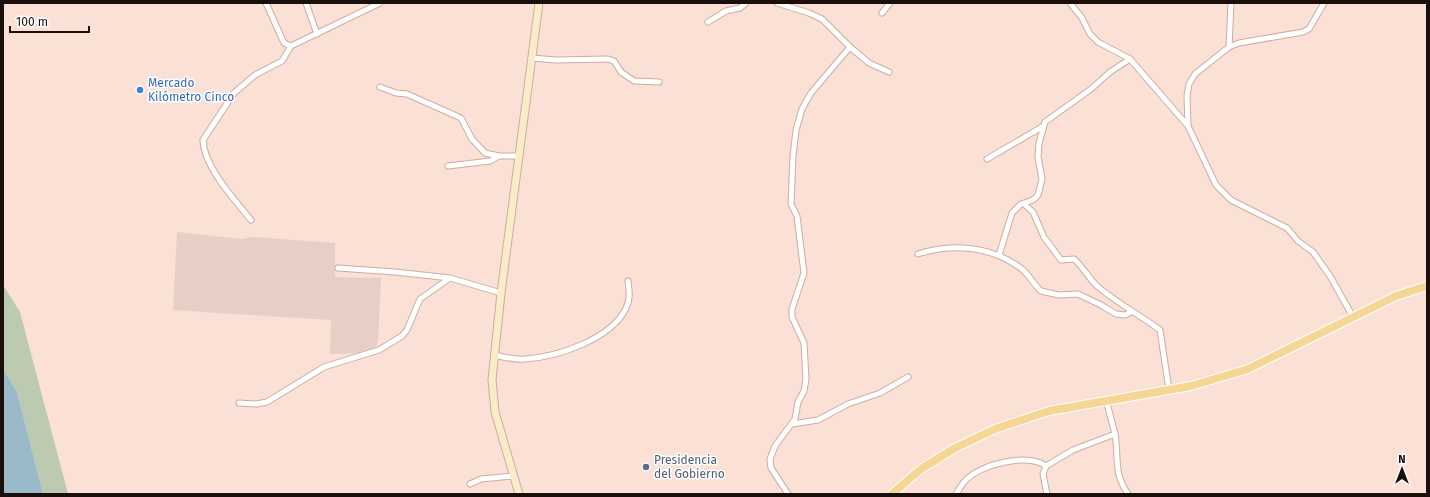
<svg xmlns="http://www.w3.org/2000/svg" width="1430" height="497" font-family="'Fira Sans',sans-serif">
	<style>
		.industrial { fill: #e6cfc5 }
		.green { fill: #bbcab1 }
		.water { fill: #9abaca }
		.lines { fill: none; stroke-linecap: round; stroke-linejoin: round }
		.minor-casing { stroke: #cdada1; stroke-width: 7 }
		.secondary-casing { stroke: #cdada1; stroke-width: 9 }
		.primary-casing { stroke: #fff; stroke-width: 10 }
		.minor { stroke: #fff; stroke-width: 5 }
		.secondary { stroke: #faebc9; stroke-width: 7 }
		.primary { stroke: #f5d694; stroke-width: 8 }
		.shop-dot { fill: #3f7fe0; stroke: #fff; stroke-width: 1.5 }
		.service-dot { fill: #5c6f8a; stroke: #fff; stroke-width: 1.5 }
		.labels { text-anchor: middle; stroke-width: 3; stroke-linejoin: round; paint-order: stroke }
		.shop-label { font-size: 12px; fill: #366cbe; stroke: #fff; text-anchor: start }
		.service-label { font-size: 12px; fill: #4e5e75; stroke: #fff; text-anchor: start }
	</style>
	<rect width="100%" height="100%" fill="#fae0d5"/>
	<!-- industrial -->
	<polygon class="industrial" points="177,232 242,239 253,237 335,243 335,277 381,278 378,339 376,349 364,353 330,354 331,320 173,310"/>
	<!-- green -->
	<polygon class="green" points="3,285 20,312 68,494 43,494 17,392 3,369"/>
	<!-- water -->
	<polygon class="water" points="3,369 17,392 43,494 3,494"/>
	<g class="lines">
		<defs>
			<g id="minor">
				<polyline points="266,3 284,43 291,46 380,3"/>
				<polyline points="306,3 317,34"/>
				<polyline points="777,3 809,13 822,19 850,47 869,63 889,72"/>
				<polyline points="1070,3 1082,18 1090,34 1098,42 1130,59 1188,126 1216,185 1231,200 1287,228 1298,241 1313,252 1330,276 1353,317"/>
				<polyline points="882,13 890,3"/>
				<polyline points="708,22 726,11 740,8 746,3"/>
				<polyline points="1229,47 1231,3"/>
				<polyline points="532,58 556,60 608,59 614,61 621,72 634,81 659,82"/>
				<polyline points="380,87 396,93 407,94 461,118 472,139 485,153 499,156 520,156"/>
				<polyline points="1188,126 1187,96 1189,84 1195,74 1229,47 1239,43 1303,32 1309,29 1324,3"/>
				<polyline points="987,159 1042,127"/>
				<polyline points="448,166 490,161 499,156"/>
				<path d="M1024 204 1033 212 1044 237 1061 260 1074 259C1083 267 1088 277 1096 285 1115 302 1140 315 1160 330L1169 390"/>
				<path d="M251 220C234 199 204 167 203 140L234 93 255 75 282 61 291 46"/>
				<path d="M918 254C953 242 995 247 1023 270 1030 276 1034 285 1041 291L1059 295 1078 294 1101 305 1116 314 1125 315 1131 312"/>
				<polyline points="999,255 1012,213 1021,204 1033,200 1038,195 1042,179 1038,157 1039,143 1045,122 1091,89 1110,72 1130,59"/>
				<polyline points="338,268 395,272 450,278 501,293"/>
				<path d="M494 355C504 357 514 360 525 359 557 357 612 339 626 308 631 299 629 290 628 281"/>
				<path d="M1106 400C1109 411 1112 422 1115 434 1119 457 1113 473 1128 494"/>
				<polyline points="239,403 257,404 267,402 324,367 379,350 402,336 407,330 420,299 450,278"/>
				<polyline points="792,424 818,420 848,404 880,393 908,377"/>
				<polyline points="1046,466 1043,474 1047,494"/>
				<polyline points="470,484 481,479 513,476"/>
				<polyline points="788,494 771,468 770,459 775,446 795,419 798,402 804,391 806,379 804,343 792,317 792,309 804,273 797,216 791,204 793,156 796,130 802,109 811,93 850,47"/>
				<path d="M956 494C959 490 961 485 965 481 980 464 1026 453 1046 466L1073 450 1115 434"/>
			</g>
			<polyline id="secondary" points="519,494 495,412 492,380 501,293 539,3"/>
			<polyline id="primary" points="892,494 921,469 955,448 995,429 1049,411 1191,386 1248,369 1396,296 1427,286"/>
		</defs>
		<!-- minor casing -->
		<use href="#minor" class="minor-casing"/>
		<!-- secondary casing -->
		<use href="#secondary" class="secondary-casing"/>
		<!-- primary casing -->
		<use href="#primary" class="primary-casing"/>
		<!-- minor -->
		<use href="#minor" class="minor"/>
		<!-- secondary -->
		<use href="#secondary" class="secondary"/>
		<!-- primary -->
		<use href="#primary" class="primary"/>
	</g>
	<!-- markers -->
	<circle class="shop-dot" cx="140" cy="90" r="4"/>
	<circle class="service-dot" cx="646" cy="467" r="4"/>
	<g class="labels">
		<!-- shop labels -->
		<g class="shop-label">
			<text x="148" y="87">Mercado<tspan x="148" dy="14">Kilómetro Cinco</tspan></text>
		</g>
		<!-- service labels -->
		<g class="service-label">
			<text x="654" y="464">Presidencia<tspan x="654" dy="14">del Gobierno</tspan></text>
		</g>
	</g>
	<!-- border -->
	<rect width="1430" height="497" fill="none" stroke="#1a0f0b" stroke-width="8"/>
	<!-- north arrow -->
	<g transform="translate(1402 469)" stroke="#ffffff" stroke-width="3" paint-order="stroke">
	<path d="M0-3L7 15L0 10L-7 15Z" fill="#1a0f0b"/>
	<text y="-6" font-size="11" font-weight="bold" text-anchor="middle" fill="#1a0f0b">N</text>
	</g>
	<!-- scale -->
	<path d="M10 26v6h79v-6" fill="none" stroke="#1a0f0b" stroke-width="2"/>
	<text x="16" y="26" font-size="12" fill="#1a0f0b" stroke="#ffffff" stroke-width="3" paint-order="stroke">100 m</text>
</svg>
